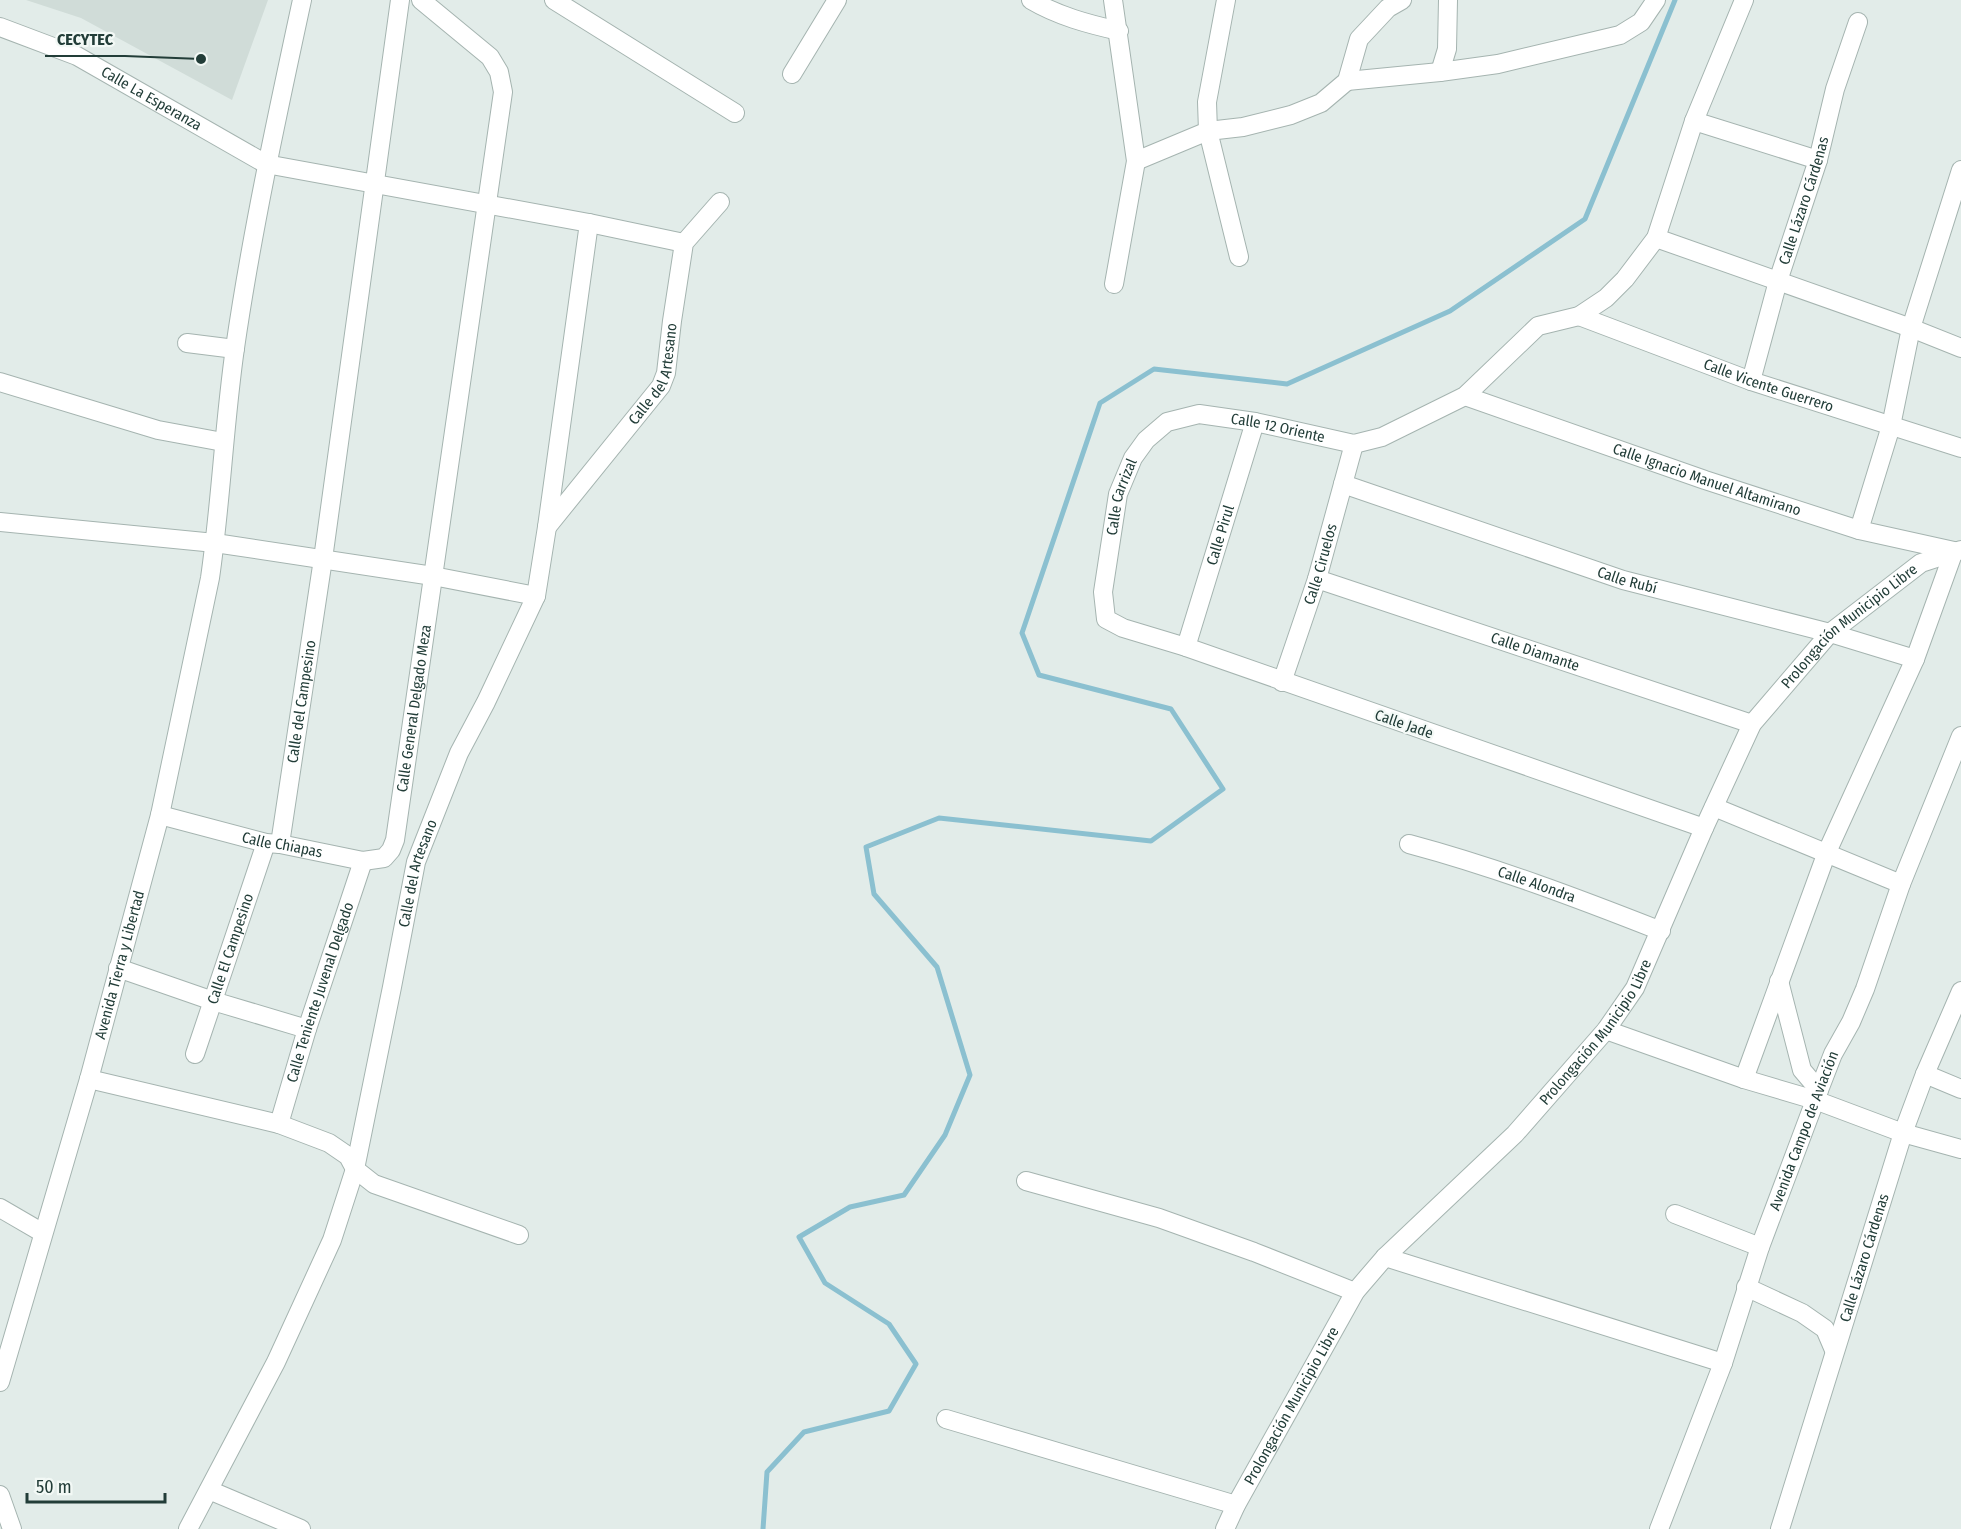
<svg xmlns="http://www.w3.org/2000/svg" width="1961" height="1529" font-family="'Fira Sans Condensed',sans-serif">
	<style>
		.built { fill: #d0dcd8 }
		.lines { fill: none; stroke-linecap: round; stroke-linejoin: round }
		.stream { stroke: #8bc0d0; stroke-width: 5 }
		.minor-casing { stroke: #a5b4b0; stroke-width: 20 }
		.minor { stroke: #fff; stroke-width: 18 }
		.labels { text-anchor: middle; stroke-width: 4.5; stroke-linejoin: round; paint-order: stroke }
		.street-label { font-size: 15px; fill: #223d38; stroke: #f3f9f6 }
		.leader { fill: none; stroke: #223d38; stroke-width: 2 }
		.callout-dot { fill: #223d38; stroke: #f3f9f6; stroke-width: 2 }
		.callout-label { font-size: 16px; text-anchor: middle; font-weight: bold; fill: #223d38; stroke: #f3f9f6; stroke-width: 4.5; stroke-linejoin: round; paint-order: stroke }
	</style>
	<rect width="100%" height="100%" fill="#e2ece9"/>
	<!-- built -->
	<polygon class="built" points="26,0 268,0 232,100 81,18"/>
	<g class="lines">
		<!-- stream -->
		<polyline class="stream" points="763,1529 767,1472 804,1432 889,1411 916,1364 889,1324 825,1283 799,1237 850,1207 904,1195 945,1135 970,1075 937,967 874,894 866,847 939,818 1151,841 1223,789 1171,709 1039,675 1022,633 1100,403 1154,369 1287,384 1450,311 1585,219 1675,0"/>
		<defs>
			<g id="minor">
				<polyline points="554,0 735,113"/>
				<path d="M1031 0C1058 16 1088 24 1119 31"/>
				<polyline points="1113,0 1136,161 1114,284"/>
				<polyline points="1226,0 1207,102 1208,131 1239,257"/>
				<path id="s1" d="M0 27 77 56 266 164 589 223 684 243"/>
				<polyline points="1440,72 1447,49 1448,0"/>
				<polyline points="792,74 837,0"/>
				<polyline points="1347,81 1440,72 1498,64 1620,35 1641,22 1656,0"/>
				<polyline points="1694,121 1818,160"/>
				<polyline points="1136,161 1208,131 1243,127 1291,115 1321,103 1347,81 1359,39 1388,8 1402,0"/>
				<polyline points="1656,238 1911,328 1961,348"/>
				<path id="s2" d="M1579 316 1751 381 1961 448"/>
				<polyline points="187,343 235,349"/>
				<path id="s3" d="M1751 381 1778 281 1818 160 1835 89 1858 22"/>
				<polyline points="0,382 158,430 223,442"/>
				<path id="s4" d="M1465 396 1705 480 1859 530 1954 551 1915 659 1827 852 1744 1079"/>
				<path id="s5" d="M1343 484 1623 580 1830 633 1915 659"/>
				<polyline points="0,522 215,543 433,576 536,596"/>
				<path id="s6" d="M547 527 661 386 666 373 672 321 684 243 720 202"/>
				<polyline points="1859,530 1891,426 1911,328 1961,170"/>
				<path id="s7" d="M1317 579 1752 724"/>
				<path id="s8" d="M1186 647 1255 422"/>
				<path id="s9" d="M1282 682 1317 579 1354 444"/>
				<polyline points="1714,807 1901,884"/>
				<path id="s10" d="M160 815 266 843 280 844 363 861 384 858 391 850 395 840 503 92 499 72 490 57 421 0"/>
				<path id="s11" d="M1704 828 1186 647 1123 628 1106 619 1103 592 1118 494 1133 458 1146 440 1167 422 1199 414 1255 422 1354 444 1382 437 1465 396 1538 326 1579 316 1606 298 1625 279 1656 238 1694 121 1744 0"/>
				<path id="s12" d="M280 844 323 559 400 0"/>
				<path id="s13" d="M1409 844C1495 867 1577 898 1661 931"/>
				<polyline points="118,968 213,1001 307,1029"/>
				<polyline points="1779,981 1802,1070 1819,1090"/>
				<polyline points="1606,1030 1744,1079 1815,1100 1903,1133 1961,1149"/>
				<path id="s14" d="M195 1054 266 843"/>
				<polyline points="1925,1074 1961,1089"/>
				<polyline points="89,1079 279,1124 329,1143 348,1156 355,1169 374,1184 519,1235"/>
				<path id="s15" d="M279 1124 307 1029 363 861"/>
				<polyline points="1026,1181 1159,1218 1254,1252 1355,1292"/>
				<polyline points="0,1208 43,1233"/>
				<polyline points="1675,1214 1760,1247"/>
				<polyline points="1385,1257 1723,1363"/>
				<polyline points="1746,1287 1802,1313 1825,1329 1834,1350"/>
				<path id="s16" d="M0 1382 89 1079 160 815 210 578C221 502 224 425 235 348 252 231 277 116 302 0"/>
				<polyline points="946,1419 1236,1505"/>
				<polyline points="209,1490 301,1529"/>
				<polyline points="0,1495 12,1529"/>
				<path id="s17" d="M188 1529 276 1362 332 1240 355 1169 392 987 416 862 459 753 486 702 536 596 547 527 589 223"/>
				<path id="s18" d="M1225 1529 1236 1505 1355 1292 1385 1257 1515 1134 1606 1030 1635 988 1704 828 1752 724 1830 633 1921 563 1961 550"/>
				<path id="s19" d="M1659 1529 1723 1363 1760 1247 1819 1090 1833 1054 1851 1022 1865 989 1901 884 1961 736"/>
				<path id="s20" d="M1780 1529 1903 1133 1925 1074 1961 991"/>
			</g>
		</defs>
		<!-- minor casing -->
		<use href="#minor" class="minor-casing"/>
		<!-- minor -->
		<use href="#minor" class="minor"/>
	</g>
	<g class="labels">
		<!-- street labels -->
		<g class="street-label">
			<text dy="5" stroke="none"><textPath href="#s1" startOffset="168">Calle La Esperanza</textPath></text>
			<text dy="5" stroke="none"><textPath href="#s3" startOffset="188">Calle Lázaro Cárdenas</textPath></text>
			<text dy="5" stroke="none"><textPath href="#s6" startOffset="190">Calle del Artesano</textPath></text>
			<text dy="5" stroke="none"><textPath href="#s2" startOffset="202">Calle Vicente Guerrero</textPath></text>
			<text dy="5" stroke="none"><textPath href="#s11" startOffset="962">Calle 12 Oriente</textPath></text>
			<text dy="5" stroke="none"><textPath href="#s4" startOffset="256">Calle Ignacio Manuel Altamirano</textPath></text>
			<text dy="5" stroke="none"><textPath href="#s11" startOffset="758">Calle Carrizal</textPath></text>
			<text dy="5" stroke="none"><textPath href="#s8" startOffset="117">Calle Pirul</textPath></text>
			<text dy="5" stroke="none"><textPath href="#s9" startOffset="124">Calle Ciruelos</textPath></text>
			<text dy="5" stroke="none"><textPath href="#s5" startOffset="300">Calle Rubí</textPath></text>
			<text dy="5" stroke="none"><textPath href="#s18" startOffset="1112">Prolongación Municipio Libre</textPath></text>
			<text dy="5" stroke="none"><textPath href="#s7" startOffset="230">Calle Diamante</textPath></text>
			<text dy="5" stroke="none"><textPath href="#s12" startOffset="144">Calle del Campesino</textPath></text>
			<text dy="5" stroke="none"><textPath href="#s10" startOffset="384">Calle General Delgado Meza</textPath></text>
			<text transform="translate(1404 724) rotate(19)" y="5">Calle Jade</text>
			<text dy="5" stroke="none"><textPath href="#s10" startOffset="126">Calle Chiapas</textPath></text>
			<text dy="5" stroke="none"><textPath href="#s17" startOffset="700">Calle del Artesano</textPath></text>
			<text dy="5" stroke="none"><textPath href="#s13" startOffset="134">Calle Alondra</textPath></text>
			<text dy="5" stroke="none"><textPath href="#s14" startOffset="111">Calle El Campesino</textPath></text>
			<text dy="5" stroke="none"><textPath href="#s16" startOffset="434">Avenida Tierra y Libertad</textPath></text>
			<text dy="5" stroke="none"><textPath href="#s15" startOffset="138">Calle Teniente Juvenal Delgado</textPath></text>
			<text dy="5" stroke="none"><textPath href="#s18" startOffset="626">Prolongación Municipio Libre</textPath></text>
			<text dy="5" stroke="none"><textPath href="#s19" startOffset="424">Avenida Campo de Aviación</textPath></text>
			<text dy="5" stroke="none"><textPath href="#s20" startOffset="284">Calle Lázaro Cárdenas</textPath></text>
			<text dy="5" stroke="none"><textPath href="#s18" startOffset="140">Prolongación Municipio Libre</textPath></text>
		</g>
	</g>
	<!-- callouts -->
	<path class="leader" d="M201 59L125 56H45"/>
	<circle class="callout-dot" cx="201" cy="59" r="6"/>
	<g class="callout-label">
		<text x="85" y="45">CECYTEC</text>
	</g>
	<!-- scale -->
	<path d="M27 1493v9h138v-9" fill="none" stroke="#223d38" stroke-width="3"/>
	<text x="36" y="1493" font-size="18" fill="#223d38" stroke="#f3f9f6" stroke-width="4.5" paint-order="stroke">50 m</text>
</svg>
